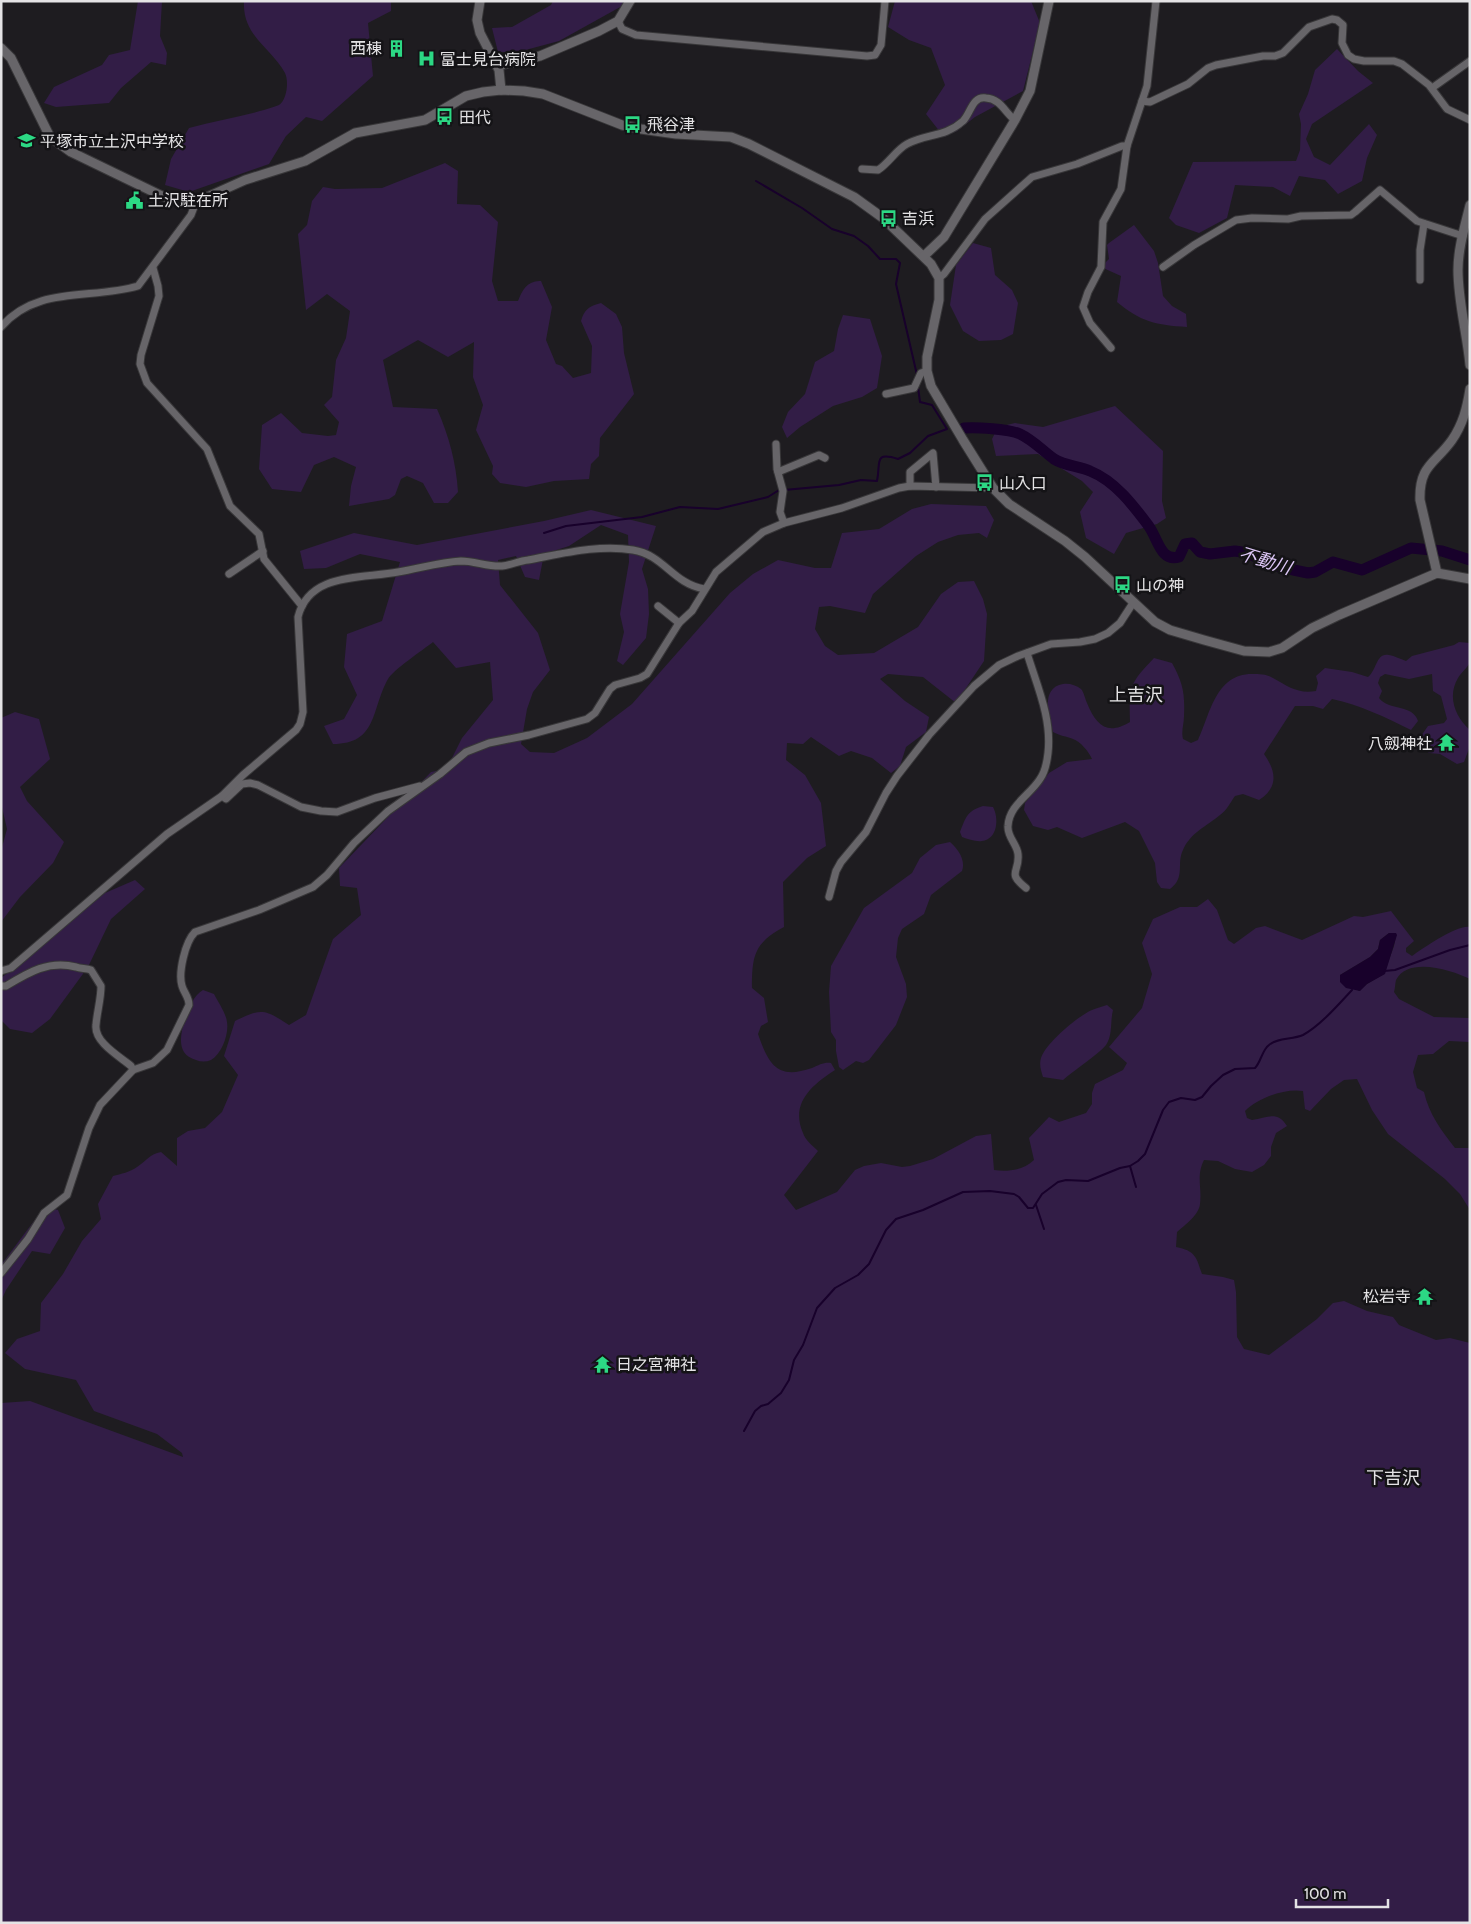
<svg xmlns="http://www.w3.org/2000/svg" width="1471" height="1924" font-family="Cabin,'Noto Sans JP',sans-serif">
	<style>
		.green { fill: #321d46; fill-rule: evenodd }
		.water { fill: #18012b }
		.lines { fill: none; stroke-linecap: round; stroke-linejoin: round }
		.stream { stroke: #18012b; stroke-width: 2 }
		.river { stroke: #18012b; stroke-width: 11 }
		.minor-casing { stroke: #383739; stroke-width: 9 }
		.tertiary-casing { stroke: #383739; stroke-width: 11 }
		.minor { stroke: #676569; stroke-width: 7 }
		.tertiary { stroke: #676569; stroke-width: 9 }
		.labels { text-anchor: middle; stroke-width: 5; stroke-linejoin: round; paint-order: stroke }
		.poi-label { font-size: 16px; fill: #e4e3e5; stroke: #141316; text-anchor: start }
		.water-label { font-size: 18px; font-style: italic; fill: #dcc6f6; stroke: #141316 }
		.neighbourhood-label { font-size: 18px; fill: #e4e3e5; stroke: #141316 }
	</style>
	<rect width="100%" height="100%" fill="#1e1c20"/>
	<!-- green -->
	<g class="green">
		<polygon points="138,1 162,1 160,36 167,53 166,65 151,62 121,88 109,103 56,107 44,103 54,87 102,65 109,55 130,50"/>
		<path d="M244 1H391V11L368 23 373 76 322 121 306 117 286 136 269 164 189 192 165 185 171 159 189 128C214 121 239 117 264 110 269 108 275 107 279 105 287 100 289 81 285 73 271 47 242 36 244 1Z"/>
		<polygon points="553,1 624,1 622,6 559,41 518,52 498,52 492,28 512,27 551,5"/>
		<polygon points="895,1 1031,1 1040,23 1023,91 975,117 957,131 944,137 926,114 945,85 931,48 909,40 888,27"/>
		<polygon points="1337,49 1358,71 1373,83 1312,124 1306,139 1314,157 1330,165 1369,124 1377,135 1367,158 1362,181 1338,194 1325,180 1299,176 1290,196 1273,187 1235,185 1227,218 1199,233 1176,225 1169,218 1193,162 1296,161 1300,150 1301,124 1299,114 1308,94 1315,70"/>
		<path d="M445 163 458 171 457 204 480 205 498 222 492 281 498 301H518C522 290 528 280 541 281L552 307 546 340 556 364 562 366 573 378 591 373 592 346 581 321C584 310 589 306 601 303L616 314 622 327 624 353 634 394 600 438 599 456 591 464 589 479 554 481 526 487 500 483 492 474 493 466 476 430 483 405 473 377 474 342 448 357 418 340 383 360 393 407 437 409C449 436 456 462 458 492L448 503H434L423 483 407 476 401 479 395 495 389 499 349 506 351 486 356 467 334 457 314 465 301 492 272 489 259 469 262 425 281 413 302 433 328 436 336 435 339 422 324 405 332 397 336 360 346 338 350 311 327 294 306 310 298 234 307 225 312 201 323 187 335 189 382 188Z"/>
		<path d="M1134 225 1154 251 1158 263 1163 296 1172 306 1186 314 1187 327C1156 325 1141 322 1117 302L1121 276 1101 267 1109 259 1107 245 1109 243Z"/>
		<polygon points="973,243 991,248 995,275 1012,290 1018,303 1013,334 1001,340 979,341 963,331 950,305 956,265"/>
		<polygon points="843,315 870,319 882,356 877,388 862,397 833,406 800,427 787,438 782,427 788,412 805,394 815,362 834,351 838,329"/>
		<polygon points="1115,406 1163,451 1162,501 1166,518 1157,524 1126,533 1114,554 1086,538 1080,512 1093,492 1082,481 1038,454 996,456 992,439 998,427 1015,423 1043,427"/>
		<path d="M931 504 986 506 994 520 987 538 979 533 958 535 938 542 916 556 873 594 865 613 830 606 819 607 815 629 825 646 838 655 874 653 918 627 941 594 958 582 974 581 983 599 987 614 984 661 956 703 923 677 888 674 880 679 905 701 929 717 926 732 906 747 900 766 891 773 872 758 851 751 839 756 811 737 803 744 787 743 786 760 805 775 821 803 826 846 807 858 783 882 784 927C754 943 752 956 752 988L764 998 768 1022 761 1026 758 1034C769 1065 777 1080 812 1068 819 1065 824 1062 831 1063L835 1070C812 1085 790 1103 803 1133 805 1140 813 1146 818 1151L784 1195 796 1210 837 1192 855 1170 864 1166 881 1163 902 1167 910 1166 933 1159 976 1136 991 1134 994 1170C1008 1172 1024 1170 1034 1160L1029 1138 1049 1117 1059 1122 1086 1113 1092 1104V1093L1095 1084 1123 1070 1127 1063 1109 1047 1142 1008 1152 974 1142 943 1153 919 1180 907H1197L1208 899 1217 910 1228 940 1234 944 1256 928 1265 926 1302 940 1354 916 1363 917 1391 911 1414 941 1406 948V952L1412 956C1423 948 1458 924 1470 927V979C1452 970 1408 956 1396 980 1395 984 1395 989 1394 992L1399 999 1434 1017 1470 1018V1042L1449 1041 1433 1054 1418 1055 1413 1072 1417 1088 1424 1092C1429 1114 1441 1130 1455 1148H1470V1210L1460 1194 1445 1179 1388 1134 1372 1110 1357 1079 1344 1080 1331 1089 1310 1111 1305 1109 1303 1091C1285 1088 1258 1098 1245 1111L1247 1118 1252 1120C1267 1118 1277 1110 1287 1126L1276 1133 1271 1147V1156L1264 1165 1252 1172 1235 1169 1218 1161 1204 1160C1196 1176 1202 1187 1200 1204 1199 1215 1185 1225 1177 1232L1176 1247C1196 1251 1196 1257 1202 1274L1223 1277 1234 1280 1236 1292 1237 1337 1244 1349 1269 1355 1317 1319 1333 1303 1344 1301 1367 1311 1393 1317 1399 1325 1436 1340 1450 1338 1470 1343V1923H1V1403L30 1401 183 1457 182 1453 157 1434 94 1411 76 1380 25 1369 5 1353 17 1339 40 1331 41 1303 63 1274 82 1241 101 1219 98 1204 113 1176C121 1174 130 1172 137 1167 146 1161 150 1154 161 1152L177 1166V1138L188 1131 205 1128 222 1112 238 1075 224 1056 235 1021C262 1008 264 1009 289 1025L306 1015 333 939 361 915 357 888 340 886 339 868 431 772 442 770 451 760 462 738 493 700 490 662 456 668 433 642C423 650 393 670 388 679 371 709 378 744 333 744L324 726 344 719 357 695 344 667 347 634 382 621 400 562 360 554 326 568 304 569 300 551 354 533 417 545 544 521 591 510 656 526 642 569 648 589 649 614 646 638 623 665 617 661 624 632 620 614 629 562 628 535 601 525 569 546 544 554 539 580 525 577 516 556 498 560 500 585 538 633 550 670 533 692 527 709 521 744 530 752 554 753 587 738 632 704 730 593 753 574 778 560 815 568H831L842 533 879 529 912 509ZM1389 933 1396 936 1394 946 1384 974 1367 984 1359 991 1340 975 1370 957 1378 949 1380 940Z"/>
		<path d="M1459 642 1470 643C1470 648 1471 657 1470 662 1468 667 1461 673 1458 678 1447 696 1455 717 1470 730V746L1464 762 1457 764 1440 754 1429 753 1423 749 1421 736 1428 726 1444 723 1447 719 1441 696 1433 691 1432 674 1409 679 1385 674 1380 677 1378 683 1382 691 1379 698C1389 711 1413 704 1418 721L1411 730C1385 717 1360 705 1332 699L1323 709 1313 706H1295L1264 754C1276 771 1279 787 1259 800L1243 794 1235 796C1230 803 1227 810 1220 815 1207 826 1190 833 1183 850 1176 864 1186 877 1170 889L1161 888 1157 882 1155 863 1139 831 1125 822 1082 838 1057 827 1048 830 1033 826 1024 810 1025 803 1049 773 1067 762 1092 759C1089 752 1080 741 1073 739 1066 736 1060 736 1053 732 1049 716 1040 688 1063 684 1069 683 1076 685 1081 689 1084 692 1085 699 1087 703 1096 725 1107 736 1130 722 1129 687 1129 684 1154 658L1172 663C1183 683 1185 693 1184 716 1184 724 1181 731 1183 739L1191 743 1198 740C1210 715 1215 674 1252 674 1260 674 1266 674 1273 678 1289 687 1298 694 1316 691L1318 683 1316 676 1325 668 1352 672 1368 677C1377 670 1376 652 1389 655 1395 656 1400 659 1406 661L1412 656 1454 645Z"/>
		<polygon points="15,712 39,719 50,759 20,787 27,801 64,842 53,863 20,897 1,922 1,851 7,829 1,803 1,718"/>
		<path d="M983 806 993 807C999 818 998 839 982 841 976 842 968 839 962 837L960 832C966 817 967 811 983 806Z"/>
		<path d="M950 842C958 849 966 860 962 871L931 895 924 914 902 929 898 938 896 957 906 984 907 997 896 1025 869 1060 863 1063 856 1061 843 1070 839 1067 836 1051V1040L831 1032 829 992 831 966 864 908 912 873 920 858 936 845Z"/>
		<polygon points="135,880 145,889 111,919 88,967 50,1019 32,1033 10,1029 1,1020 1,978 31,955 105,893"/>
		<path d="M203 990 214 994C218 1002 226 1013 227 1022 229 1034 222 1053 211 1060 206 1062 201 1062 196 1060 176 1055 180 1035 185 1019 188 1009 194 995 203 990Z"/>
		<path d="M1107 1005 1113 1010C1110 1021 1113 1035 1106 1045 1100 1053 1072 1072 1063 1080L1043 1077C1041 1071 1039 1064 1041 1058 1046 1043 1078 1016 1092 1010 1096 1008 1102 1007 1107 1005Z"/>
		<polygon points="50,1208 58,1210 65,1228 50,1254 32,1251 6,1290 1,1301 1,1265 40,1213"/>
	</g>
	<!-- water -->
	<polygon class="water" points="1389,933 1396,933 1397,935 1385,974 1367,984 1360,991 1346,988 1340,982 1340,975 1370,957 1378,949 1380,940"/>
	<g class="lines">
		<!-- stream -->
		<g class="stream">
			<polyline points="756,181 802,208 832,229 854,236 868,246 880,259 896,259 900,263 896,284 917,375"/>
			<path d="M784 490 839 485 861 480 877 481C881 463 873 451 898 459L910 453 928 436 947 429 932 405 920 402 918 387"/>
			<polyline points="544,533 566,526 642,517 680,507 718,509 768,497 779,490"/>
			<polyline points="1384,971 1395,970 1450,950 1470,945"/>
			<polyline points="1130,1166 1136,1187"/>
			<polyline points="1036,1205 1044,1229"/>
			<path d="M744 1431 755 1411 761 1406 768 1404 781 1393 789 1380 794 1360 803 1345 817 1308 835 1288 858 1275 869 1264 886 1230 896 1219 923 1210 963 1192 990 1191 1014 1194 1019 1197 1028 1208H1033L1042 1194 1058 1182 1066 1180 1088 1181 1120 1168 1130 1166 1138 1161 1145 1154 1163 1110 1169 1102 1181 1098 1195 1100 1202 1097 1211 1086 1223 1075 1235 1069 1255 1068C1261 1062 1262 1050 1269 1045 1278 1037 1292 1040 1303 1035 1320 1026 1339 1004 1352 990"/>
		</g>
		<!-- river -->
		<path class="river" d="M964 428C976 427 1009 429 1020 434 1033 440 1043 451 1054 459 1065 466 1079 466 1090 471 1115 481 1133 505 1148 525 1158 538 1160 562 1179 557L1185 544 1192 543 1200 552 1210 554 1235 551 1248 553 1263 561 1284 568 1308 573 1315 572 1333 562 1362 570 1411 548 1442 551 1470 560"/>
		<defs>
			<g id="minor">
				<polyline points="618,21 622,29 636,35 867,56 875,55 881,45 885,1"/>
				<polyline points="1432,88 1470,61"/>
				<polyline points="1142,101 1150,102 1188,84 1208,68 1216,65 1263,56 1275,56 1283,53 1309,27 1332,19 1337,20 1343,25 1342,43 1348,55 1354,59 1364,61 1394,61 1402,64 1429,85 1447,109 1470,120"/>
				<path d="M862 169 878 170C889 163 896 150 907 144 927 133 944 138 963 121 971 113 972 96 986 98 1001 99 1005 113 1015 120"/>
				<polyline points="1163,267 1194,245 1236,220 1252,218 1288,219 1301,216 1351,215 1355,212 1380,190 1417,221 1463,236"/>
				<polyline points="153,268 158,286 159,296 141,355 140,364 147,383 207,449 230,506 259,534 264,559 302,606"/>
				<polyline points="939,278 944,274 985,219 1032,177 1077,164 1122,146 1127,146"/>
				<polyline points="1420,280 1420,250 1424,224"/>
				<path d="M1 327C37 285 91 300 138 286L191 215 196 202"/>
				<polyline points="1111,348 1090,323 1083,307 1088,292 1101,267 1103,222 1121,189 1127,146 1147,86 1156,1"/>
				<polyline points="886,394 914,388 921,373 927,371"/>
				<polyline points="776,444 777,469 783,491 780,512 784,523"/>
				<polyline points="778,472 819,455 825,458"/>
				<polyline points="910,486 910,472 933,453 936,487"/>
				<polyline points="229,574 263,551"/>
				<polyline points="658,606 679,623"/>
				<polyline points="222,796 226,799 242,784 250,783 258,785 301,807 321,811 337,812 375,798 420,786"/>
				<path d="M1026 888C1006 872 1020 873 1018 854 1017 844 1007 837 1008 826 1009 805 1030 795 1040 779 1045 772 1047 762 1048 753 1052 718 1037 686 1027 653"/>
				<polyline points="829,897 836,871 841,862 866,832 886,793 897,776 929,735 974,686 999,665 1018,656 1051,644 1080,642 1095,639 1108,633 1120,623 1133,603"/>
				<path d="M1 971 11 968 167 834 222 796 243 775 296 730 300 724 303 712 298 617C309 572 362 579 398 572 418 569 439 562 461 561 475 561 488 567 502 566 511 565 519 561 528 560 561 554 599 544 633 550 664 555 672 583 704 589"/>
				<path d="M1 986H6C29 972 49 960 76 967 81 969 86 968 91 970L101 986C101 999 97 1012 96 1025 94 1042 119 1056 131 1066L133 1070"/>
				<path d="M1 1273 28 1239 44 1213 67 1195 89 1128 100 1105 133 1070 153 1063 167 1050 189 1005C189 997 184 993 182 986 178 973 185 942 195 932L259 910 313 887 327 875 354 843 388 811 440 774 466 752 489 743 529 735 587 719 595 713 610 689 615 685 640 678 647 674 679 623 692 611 716 572 763 532 784 523 842 508 899 488 910 486 993 488"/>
			</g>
			<g id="tertiary">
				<polyline points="480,1 477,20 480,33 499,70 501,90"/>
				<polyline points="1,48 11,58 50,137 71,152 162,196 185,203 196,202 245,180 305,161 355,133 425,120 466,96 483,92 501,90 524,91 543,94 622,125 641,129 676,134 731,137 749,144 854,197 883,218 931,264 939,278 939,300 927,357 927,371 931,386 963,440 993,488 1009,504 1065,541 1085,557 1155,622 1170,630 1204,640 1244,651 1269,652 1282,648 1312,628 1339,615 1437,573 1470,579"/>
				<polyline points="497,66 540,56 599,31 618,21 630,1"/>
				<path d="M1470 205C1465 226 1458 248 1458 270 1458 302 1467 333 1470 365"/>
				<polyline points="924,256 944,237 1015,120 1030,91 1049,1"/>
				<path d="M1437 573 1420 500C1419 465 1435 464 1452 440 1463 424 1467 408 1470 389"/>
			</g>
		</defs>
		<!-- minor casing -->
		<use href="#minor" class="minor-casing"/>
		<!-- tertiary casing -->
		<use href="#tertiary" class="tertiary-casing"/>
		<!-- minor -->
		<use href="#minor" class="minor"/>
		<!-- tertiary -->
		<use href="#tertiary" class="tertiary"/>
	</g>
	<!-- icons -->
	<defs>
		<symbol id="building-bare" viewBox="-9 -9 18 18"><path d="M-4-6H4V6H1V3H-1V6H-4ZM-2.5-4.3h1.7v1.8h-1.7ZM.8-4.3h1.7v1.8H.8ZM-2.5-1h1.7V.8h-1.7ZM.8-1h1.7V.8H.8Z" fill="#2cd884" stroke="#141316" stroke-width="2.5" paint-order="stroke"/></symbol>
		<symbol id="hospital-bare" viewBox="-9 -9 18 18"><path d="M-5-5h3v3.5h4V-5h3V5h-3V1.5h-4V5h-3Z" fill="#2cd884" stroke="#141316" stroke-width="2.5" paint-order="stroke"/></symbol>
		<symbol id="bus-bare" viewBox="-9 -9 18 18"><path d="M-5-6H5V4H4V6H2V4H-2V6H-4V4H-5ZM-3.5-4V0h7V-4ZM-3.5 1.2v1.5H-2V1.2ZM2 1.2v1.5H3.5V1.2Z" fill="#2cd884" stroke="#141316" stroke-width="2.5" paint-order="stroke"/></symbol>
		<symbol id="school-bare" viewBox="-9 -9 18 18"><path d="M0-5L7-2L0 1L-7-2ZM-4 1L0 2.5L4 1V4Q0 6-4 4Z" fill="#2cd884" stroke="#141316" stroke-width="2.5" paint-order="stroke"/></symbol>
		<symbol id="civic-bare" viewBox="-9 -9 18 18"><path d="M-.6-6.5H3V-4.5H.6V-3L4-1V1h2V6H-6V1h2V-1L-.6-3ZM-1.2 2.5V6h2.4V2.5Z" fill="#2cd884" stroke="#141316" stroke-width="2.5" paint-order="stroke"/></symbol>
		<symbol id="temple-bare" viewBox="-9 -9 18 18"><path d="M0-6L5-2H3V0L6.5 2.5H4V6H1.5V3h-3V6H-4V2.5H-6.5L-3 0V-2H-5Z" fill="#2cd884" stroke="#141316" stroke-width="2.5" paint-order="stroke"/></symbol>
	</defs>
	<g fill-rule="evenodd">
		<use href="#building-bare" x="384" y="36" width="25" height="25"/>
		<use href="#hospital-bare" x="414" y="46" width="25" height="25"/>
		<use href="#bus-bare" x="432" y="104" width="25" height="25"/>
		<use href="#bus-bare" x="620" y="112" width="25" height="25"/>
		<use href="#school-bare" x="14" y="128" width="25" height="25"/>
		<use href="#civic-bare" x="122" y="188" width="25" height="25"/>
		<use href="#bus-bare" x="876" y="206" width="25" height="25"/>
		<use href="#bus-bare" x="972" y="470" width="25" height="25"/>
		<use href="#bus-bare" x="1110" y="572" width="25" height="25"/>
		<use href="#temple-bare" x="1434" y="730" width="25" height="25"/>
		<use href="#temple-bare" x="1412" y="1284" width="25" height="25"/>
		<use href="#temple-bare" x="590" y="1352" width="25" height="25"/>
	</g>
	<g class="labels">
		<!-- poi labels -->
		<g class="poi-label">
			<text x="382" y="54" text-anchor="end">西棟</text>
			<text x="440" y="65">富士見台病院</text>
			<text x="459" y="123">田代</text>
			<text x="647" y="130">飛谷津</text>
			<text x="40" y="147">平塚市立土沢中学校</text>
			<text x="148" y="206">土沢駐在所</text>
			<text x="902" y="224">吉浜</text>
			<text x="999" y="489">山入口</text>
			<text x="1136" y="591">山の神</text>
			<text x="1432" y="749" text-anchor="end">八劔神社</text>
			<text x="1411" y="1302" text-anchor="end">松岩寺</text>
			<text x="616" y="1370">日之宮神社</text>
		</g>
		<!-- water labels -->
		<g class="water-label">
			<text transform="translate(1265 561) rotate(17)" y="6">不動川</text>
		</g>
		<!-- neighbourhood labels -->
		<g class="neighbourhood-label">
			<text x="1136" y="701">上吉沢</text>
			<text x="1393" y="1484">下吉沢</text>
		</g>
	</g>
	<!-- border -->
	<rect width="1471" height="1924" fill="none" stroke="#e4e3e5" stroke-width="5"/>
	<!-- scale -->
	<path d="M1296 1899v8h92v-8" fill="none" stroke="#e4e3e5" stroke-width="2.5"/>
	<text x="1304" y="1899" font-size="15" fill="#e4e3e5" stroke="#141316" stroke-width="4" paint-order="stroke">100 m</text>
</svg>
